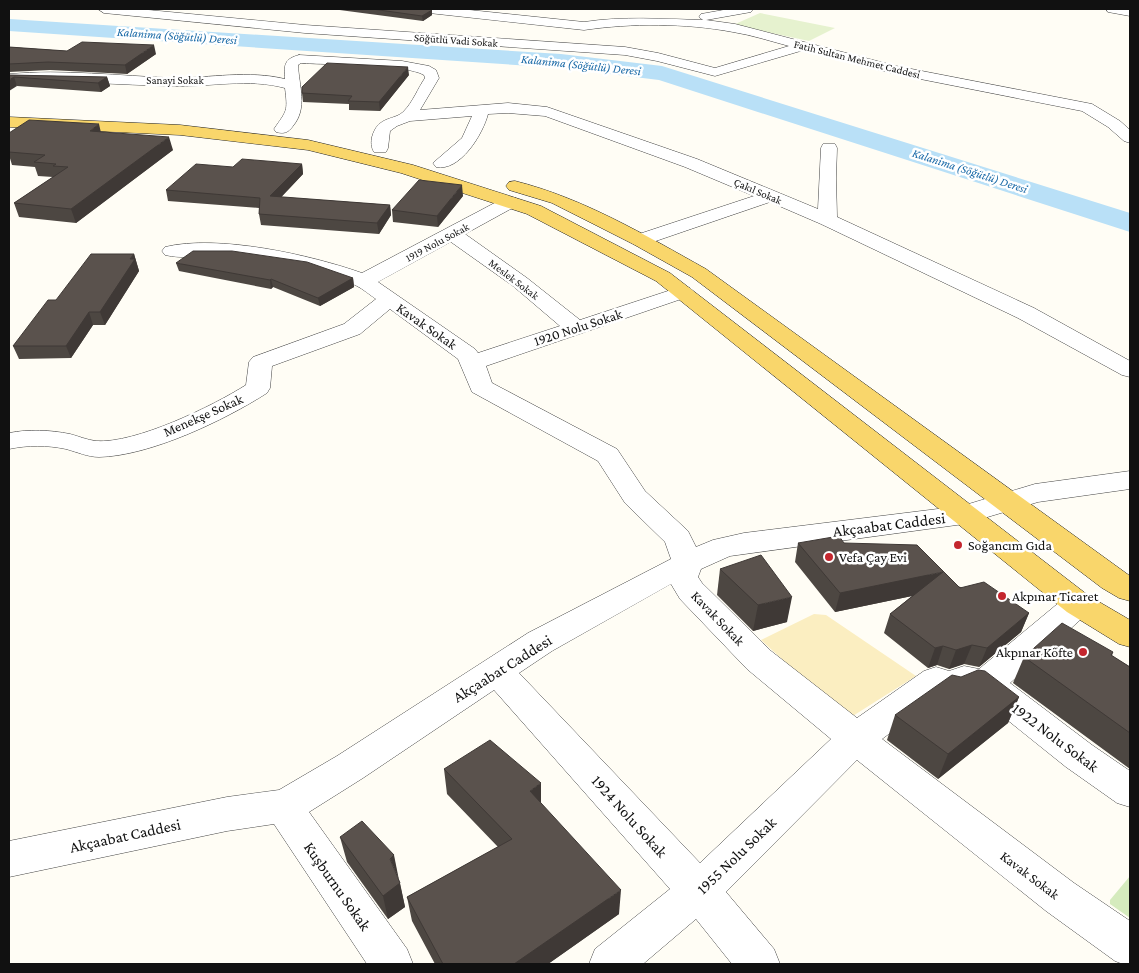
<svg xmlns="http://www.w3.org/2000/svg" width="1139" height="973" font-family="'Crimson Pro',serif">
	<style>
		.green { fill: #d5ebbd }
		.sand { fill: #fbeec1 }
		.pitch { fill: #e6f2cf }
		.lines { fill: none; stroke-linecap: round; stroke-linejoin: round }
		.river { fill: #b9e0f7; fill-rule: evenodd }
		.minor-casing { stroke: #444; stroke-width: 1 }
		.major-casing { stroke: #222; stroke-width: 1 }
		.minor { fill: #fff; fill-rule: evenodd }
		.major { fill: #f9d66b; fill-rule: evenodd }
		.wall { fill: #4d4742 }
		.shaded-wall { fill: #3f3936 }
		.building { fill: #5a524d; stroke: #3f3936 }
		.poi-dot { fill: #c4262e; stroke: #fff; stroke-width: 2 }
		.labels { text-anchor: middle; stroke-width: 5; stroke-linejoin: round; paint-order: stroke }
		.far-street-label { font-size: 11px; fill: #111; stroke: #fff }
		.far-water-label { font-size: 12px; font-style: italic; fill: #1768a6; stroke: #fff }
		.street-label { font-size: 14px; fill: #111; stroke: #fff }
		.poi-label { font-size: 14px; fill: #111; stroke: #fff; text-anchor: start }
		.near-street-label { font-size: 16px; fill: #111; stroke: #fff }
	</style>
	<rect width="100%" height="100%" fill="#fffdf5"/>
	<!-- green -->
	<polygon class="green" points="1130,876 1130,918 1110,904 1110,900"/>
	<!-- sand -->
	<polygon class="sand" points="814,614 826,615 916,676 848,719 761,640"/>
	<!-- pitch -->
	<polygon class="pitch" points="760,13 835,28 809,41 733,25"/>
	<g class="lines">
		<!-- river -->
		<polygon class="river" points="9,19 561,54 662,66 1130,213 1130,232 659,80 561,68 9,31"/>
		<defs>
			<g id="minor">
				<path d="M98 9H138L305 25 625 47 658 53 715 68 789 46C770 41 752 35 733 32 685 23 632 23 584 30L429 13 423 9H460L584 22C623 16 663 19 703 20L699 17 701 14 729 9H753L751 12 706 20 735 24 896 66 1092 104 1120 121 1130 130V143L1124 141 1108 127 1082 111 895 74 804 50 715 76 657 61 625 55 305 33 104 13Z"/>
				<polygon points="1106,9 1130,9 1130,16 1108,12"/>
				<path d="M299 55 402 61 429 66 436 70 439 78 420 110 508 103 547 107 697 159 818 209 821 148 823 144H835L837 148 836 178 837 217 1034 308 1130 361V377L1122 375 1018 318 821 224 770 202 647 244 640 246 633 244 630 240 633 236 754 196 685 167 545 116 508 113 488 114C483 134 460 172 436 167L433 163 462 138 472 116 410 121 397 126 390 131 388 148 386 152H374C371 147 371 142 372 137 378 115 395 121 404 111 413 102 418 88 425 78L424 75C406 64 327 65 301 63L298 65C299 86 308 108 293 126 288 133 284 134 276 132L274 129C287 110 288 112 285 88 248 78 212 87 174 86 119 85 64 80 9 82V74C64 69 119 76 174 78 211 78 248 70 285 79 284 65 284 59 299 55Z"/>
				<path d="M510 197 516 198 519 202 516 206 465 234 527 278 580 320 683 286 690 288 694 292 690 296 486 366 492 383 617 449 645 491 688 531 696 547 713 540 744 533 962 506 1035 484 1130 471V489L1038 502 964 524 730 556 701 569 698 577 702 583 771 651 857 718 924 671 936 667 949 671 964 666 979 669 1067 596 1078 593 1089 596 1094 604 1089 612 1010 683 1092 745 1130 771V807L1117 803 1066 767 975 694 968 693 950 701 938 697 882 739 1074 883 1130 921V964H1123L1115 961 1046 911 857 760 726 892 774 949 780 964H732L696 919 643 964H589L595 949 670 889 494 690 363 778 309 812 407 949 413 964H367L274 824 227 831 9 877V841L227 797 279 790 337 756 528 633 671 559 665 542 625 503 598 461 472 392 458 359 390 309 360 334 272 366 270 388 267 393C225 420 150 456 99 457 88 457 77 452 66 449 47 445 28 445 9 449V433C29 429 50 430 70 434 78 436 87 440 96 441 135 444 213 406 246 385L249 362 253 357 344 324 376 299C370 295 363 289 357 286 324 268 256 257 219 256 201 256 182 259 165 255L162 251 165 247C218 234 311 255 362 273L504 198ZM451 242 513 286 560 326 478 353 475 349 378 282ZM671 584 680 599 747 669 831 739 700 863 519 673 552 651Z"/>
			</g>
			<g id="major">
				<polygon points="9,117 180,125 308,140 413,165 541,206 670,273 1089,596 1130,620 1130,647 1119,644 1067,612 656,281 527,214 401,173 308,150 180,135 9,127"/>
				<path d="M515 181C583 198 645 235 706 269L1130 576V601L1119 598 1102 588 692 277 633 244 552 203 509 190 506 186 509 182Z"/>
			</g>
		</defs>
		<!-- minor casing -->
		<use href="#minor" class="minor-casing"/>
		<!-- major casing -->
		<use href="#major" class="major-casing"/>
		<!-- minor -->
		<use href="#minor" class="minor"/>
		<!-- major -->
		<use href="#major" class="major"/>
	</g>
	<!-- wall -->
	<g class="wall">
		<polygon points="332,9 430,9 432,10 432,15 423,21"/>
		<polygon points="9,47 67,51 156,54 127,74 50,70 9,72 9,73"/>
		<polygon points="9,75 107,77 110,86 101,92 17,86"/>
		<polygon points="409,75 380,111 349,110 349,104 303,102 302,93"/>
		<polygon points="101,132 173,150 76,223 19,217 14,203 53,177 38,176 35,167 12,165 9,155 9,133"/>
		<polygon points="302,164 303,174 281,197 390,205 391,215 379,234 261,225 259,214 259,208 168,201 166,190 233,167"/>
		<polygon points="463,196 438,227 393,222 392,210"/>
		<polygon points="134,254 139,271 105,325 93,325 71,358 19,359 13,346 56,300"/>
		<polygon points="176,263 353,278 354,287 320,306 273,287 271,289 179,271"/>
		<polygon points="798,543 844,543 1029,613 1021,632 979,667 964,664 949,669 937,665 928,668 884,633 890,614 912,596 835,612 795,562"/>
		<polygon points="720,569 787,622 753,631 717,595"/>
		<polygon points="1113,652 1112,656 1130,667 1130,769 1013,683 1024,657"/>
		<polygon points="1019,697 1008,723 938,779 887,740 895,715"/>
		<polygon points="444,769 541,803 619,914 548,964 435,964 412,921 407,897 498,847 447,794"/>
		<polygon points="340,837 399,880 405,907 388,919 347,862"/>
	</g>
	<!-- shaded-wall -->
	<g class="shaded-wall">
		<polygon points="432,10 432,15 423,21 422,16"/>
		<polygon points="154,45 156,54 127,74 125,65"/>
		<polygon points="408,67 409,75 380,111 379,102"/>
		<polygon points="14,77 17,86 9,91 9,80"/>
		<polygon points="107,77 110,86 101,92 98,83"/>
		<polygon points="99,124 102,137 90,131"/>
		<polygon points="169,137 173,150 76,223 71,209"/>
		<polygon points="302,164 303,174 272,207 270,196"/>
		<polygon points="462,185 463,196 438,227 437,216"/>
		<polygon points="390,205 391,215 379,234 377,223"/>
		<polygon points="134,254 139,271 105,325 100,312"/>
		<polygon points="353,278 354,287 320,306 318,298"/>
		<polygon points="271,279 273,287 271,289 270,280"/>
		<polygon points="89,312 93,325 71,358 66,346"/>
		<polygon points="943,572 936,591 835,612 840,593"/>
		<polygon points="792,597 787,622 753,631 758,605"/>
		<polygon points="1029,613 1021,632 979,667 987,648"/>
		<polygon points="972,645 964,664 949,669 956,650"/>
		<polygon points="943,646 937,665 928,668 935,648"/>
		<polygon points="1019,697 1008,723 938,779 948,754"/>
		<polygon points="541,783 541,808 530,791"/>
		<polygon points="394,855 399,880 390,859"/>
		<polygon points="400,883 405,907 388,919 383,896"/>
		<polygon points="621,890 619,914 548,964 514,964"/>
	</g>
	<!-- building -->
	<g class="building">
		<polygon points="372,9 430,9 432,10 422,16"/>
		<polygon points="82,42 154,45 125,65 48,62 9,64 9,47 67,51"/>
		<polygon points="327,63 408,67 379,102 348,101 352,96 302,93 302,87"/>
		<polygon points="9,75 107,77 98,83 14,77 9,80"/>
		<polygon points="29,120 99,124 90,131 169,137 71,209 14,203 68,167 53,166 56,164 34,162 45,155 9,152 9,133"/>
		<polygon points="242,159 302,164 270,196 390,205 377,223 259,214 260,198 166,190 196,164 233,167"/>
		<polygon points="419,180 462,185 437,216 392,210"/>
		<polygon points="193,251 232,251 307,262 353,278 318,298 271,279 270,280 176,263"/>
		<polygon points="91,254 134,254 130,259 135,259 100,312 89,312 66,346 13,346 48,300 56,300"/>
		<polygon points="839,536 844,543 917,545 960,588 984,582 1029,613 987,648 972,645 956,650 943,646 935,648 890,614 943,572 840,593 798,543"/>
		<polygon points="761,555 792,597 758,605 720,569"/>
		<polygon points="1062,623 1113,652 1111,655 1130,667 1130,733 1024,657"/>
		<polygon points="978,670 985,671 1019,697 948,754 895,715 952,675 961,677"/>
		<polygon points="490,740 541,783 530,791 621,890 514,964 443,964 407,897 512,839 444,769"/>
		<polygon points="362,821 394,855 390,859 400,883 383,896 340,837"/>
	</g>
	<!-- markers -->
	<g class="poi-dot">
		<circle cx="958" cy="545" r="5"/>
		<circle cx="829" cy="557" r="5"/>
		<circle cx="1002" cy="596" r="5"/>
		<circle cx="1083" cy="652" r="5"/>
	</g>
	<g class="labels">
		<!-- far-street labels -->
		<g class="far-street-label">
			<text transform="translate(456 40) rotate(4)" y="4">Söğütlü Vadi Sokak</text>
			<text transform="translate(857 59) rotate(14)" y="4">Fatih Sultan Mehmet Caddesi</text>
			<text x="175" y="84">Sanayi Sokak</text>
			<text transform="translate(758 191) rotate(23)" y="4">Çakıl Sokak</text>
			<text transform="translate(437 242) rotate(-28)" y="4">1919 Nolu Sokak</text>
			<text transform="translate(514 279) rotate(37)" y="4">Meslek Sokak</text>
		</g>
		<!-- far-water labels -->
		<g class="far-water-label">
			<text transform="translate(177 36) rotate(4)" y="4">Kalanima (Söğütlü) Deresi</text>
			<text transform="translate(581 65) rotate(6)" y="4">Kalanima (Söğütlü) Deresi</text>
			<text transform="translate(970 171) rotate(18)" y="4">Kalanima (Söğütlü) Deresi</text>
		</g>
		<!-- street labels -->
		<g class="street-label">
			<text transform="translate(427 326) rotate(35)" y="5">Kavak Sokak</text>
			<text transform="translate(578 327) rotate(-18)" y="5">1920 Nolu Sokak</text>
			<text transform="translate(203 415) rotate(-24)" y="5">Menekşe Sokak</text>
			<text transform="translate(718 618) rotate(46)" y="5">Kavak Sokak</text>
			<text transform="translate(1030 875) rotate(37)" y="5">Kavak Sokak</text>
		</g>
		<!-- poi labels -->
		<g class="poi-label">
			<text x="968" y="550">Soğancım Gıda</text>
			<text x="839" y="562">Vefa Çay Evi</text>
			<text x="1012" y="601">Akpınar Ticaret</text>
			<text x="1073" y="657" text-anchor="end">Akpınar Köfte</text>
		</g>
		<!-- near-street labels -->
		<g class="near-street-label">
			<text transform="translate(889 524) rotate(-7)" y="6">Akçaabat Caddesi</text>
			<text transform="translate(502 668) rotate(-32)" y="6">Akçaabat Caddesi</text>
			<text transform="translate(1056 737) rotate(37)" y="6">1922 Nolu Sokak</text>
			<text transform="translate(630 816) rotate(48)" y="6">1924 Nolu Sokak</text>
			<text transform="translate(125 835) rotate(-12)" y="6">Akçaabat Caddesi</text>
			<text transform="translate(736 855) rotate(-44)" y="6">1955 Nolu Sokak</text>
			<text transform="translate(338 886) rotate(55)" y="6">Kuşburnu Sokak</text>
		</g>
	</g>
	<!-- border -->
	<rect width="1139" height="973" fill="none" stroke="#111111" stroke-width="20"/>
</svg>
